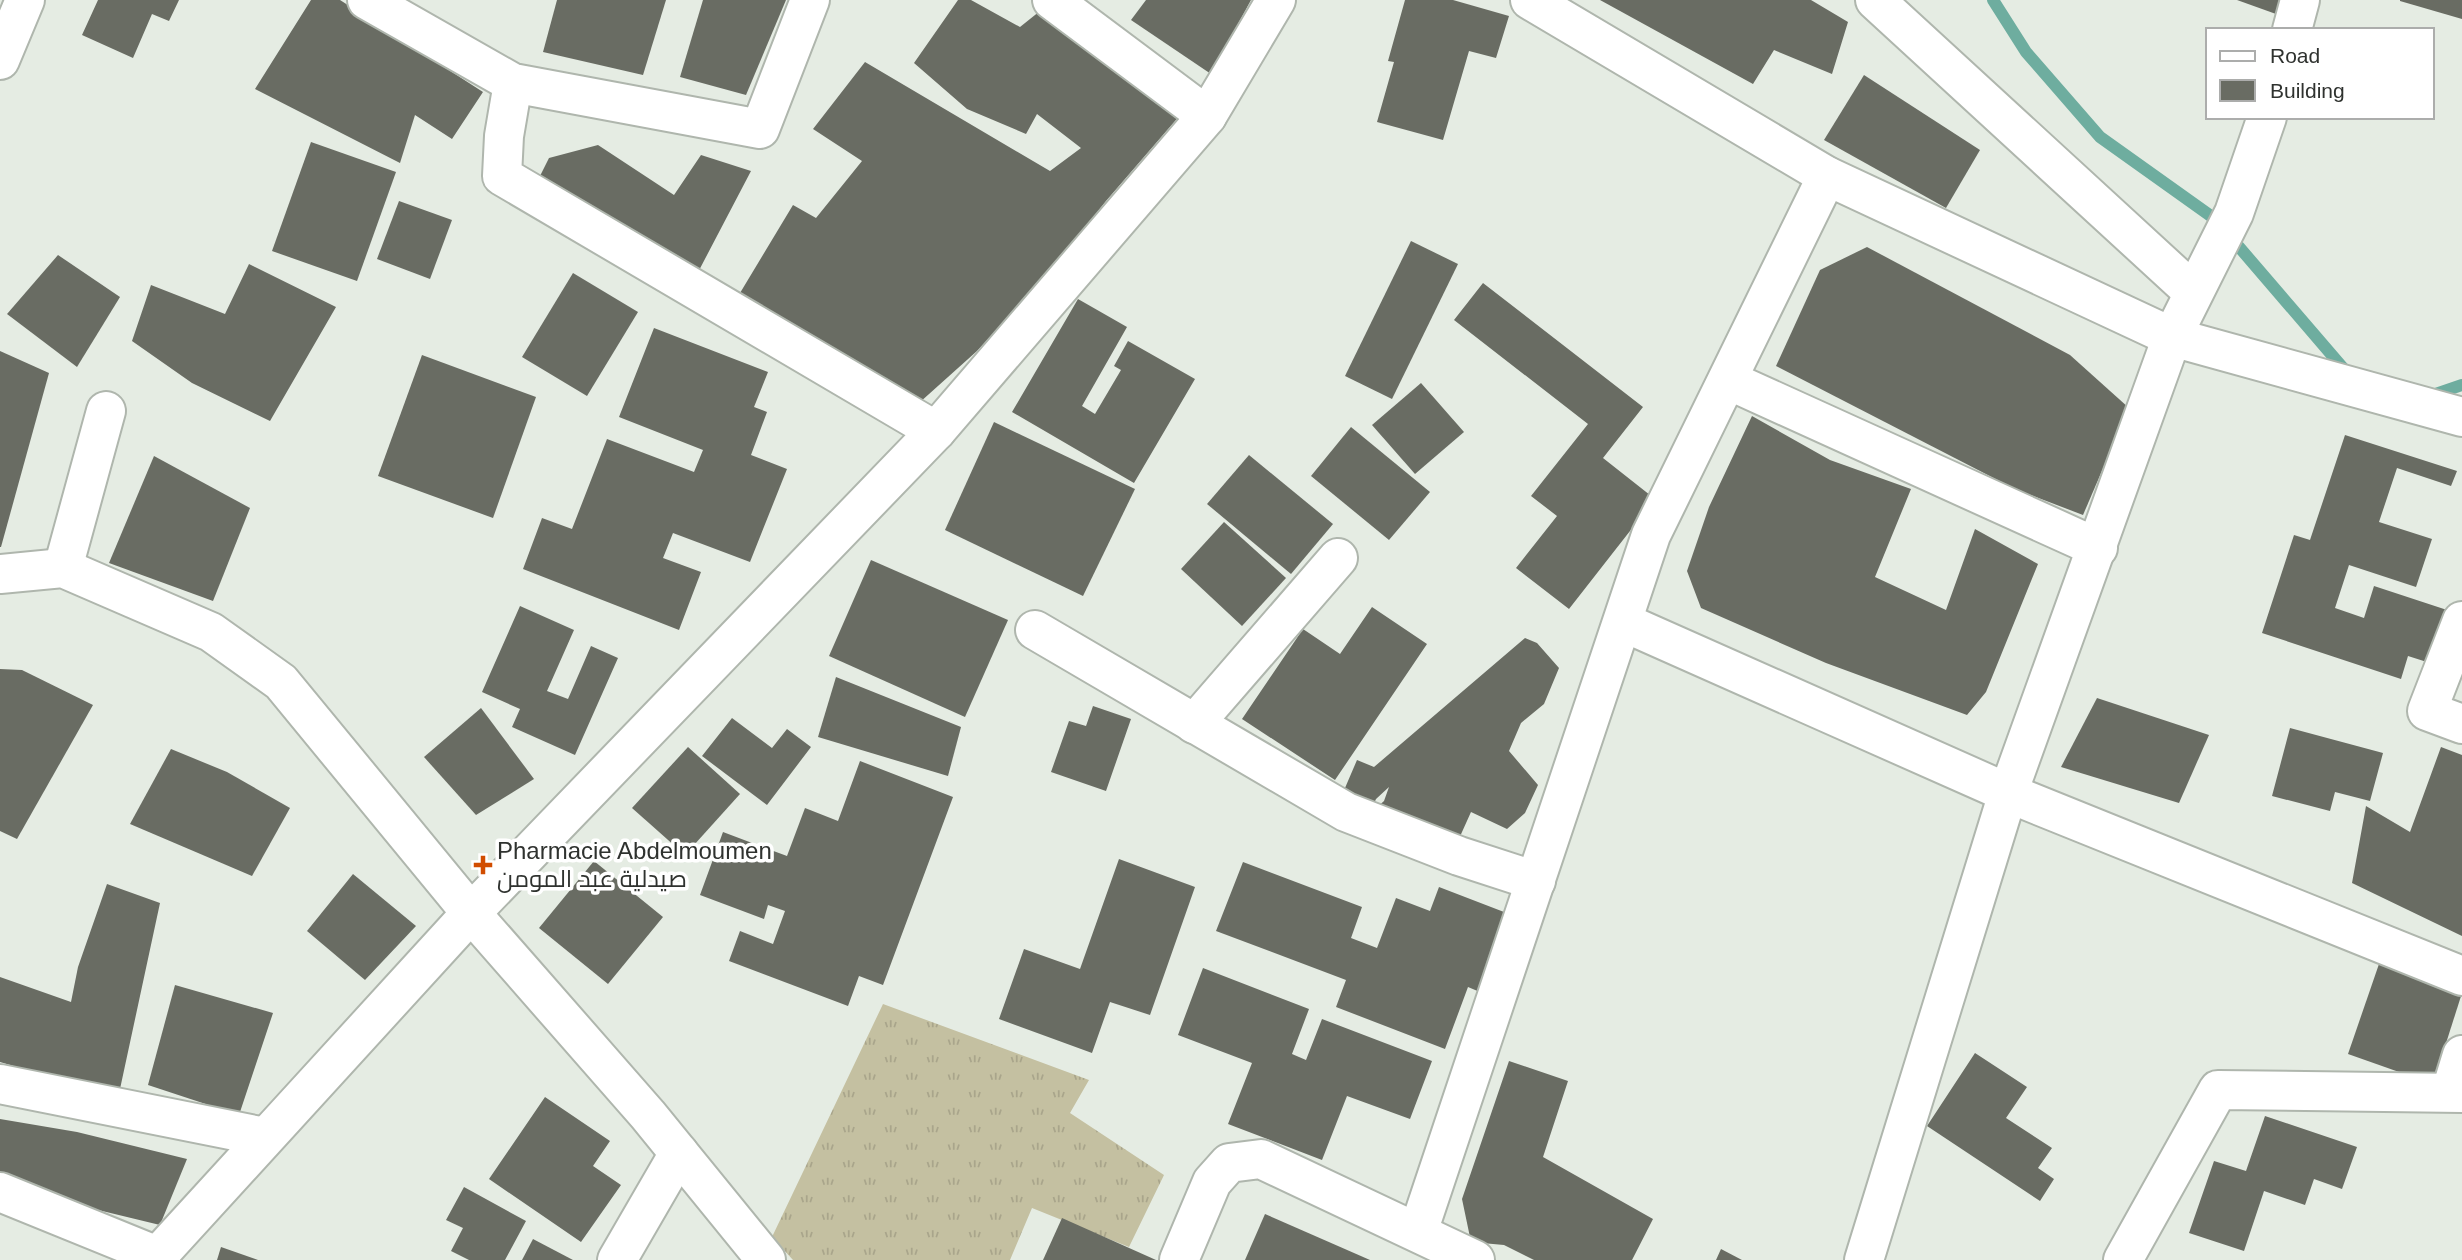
<svg xmlns="http://www.w3.org/2000/svg" width="2462" height="1260" font-family="Helvetica,Cairo,sans-serif">
	<style>
		.grass { fill: url(#grass-tufts) }
		.lines { fill: none; stroke-linecap: round; stroke-linejoin: round }
		.stream { stroke: #6ead9f; stroke-width: 12 }
		.building { fill: #696c63 }
		.minor-casing { stroke: #afb6ad; stroke-width: 42 }
		.minor { stroke: #fff; stroke-width: 38 }
		.poi-dot { fill: #d14d00; stroke: #fff; stroke-width: 2.5 }
		.labels { text-anchor: middle; stroke-width: 7; stroke-linejoin: round; paint-order: stroke }
		.poi-label { font-size: 24px; fill: #2f322f; stroke: #fff; text-anchor: start }
	</style>
	<defs>
		<pattern id="grass-tufts" width="24" height="20" patternUnits="userSpaceOnUse" patternTransform="scale(1.75)"><rect width="24" height="20" fill="#c4c0a1"/><path d="M3 7l-1-3M5 7V3M7 7l1-3M15 17l-1-3M17 17v-4M19 17l1-3" fill="none" stroke="#a9a58b"/></pattern>
	</defs>
	<rect width="100%" height="100%" fill="#e5ece3"/>
	<!-- grass -->
	<polygon class="grass" points="883,1004 1089,1080 1070,1113 1164,1175 1129,1247 1032,1208 1010,1260 793,1260 772,1237"/>
	<g class="lines">
		<!-- stream -->
		<g class="stream">
			<polyline points="1993,0 2026,52 2100,137 2215,219 2349,375"/>
			<polyline points="2427,397 2462,385"/>
		</g>
	</g>
	<!-- building -->
	<g class="building">
		<polygon points="98,0 179,0 169,21 152,14 133,58 82,35"/>
		<polygon points="311,0 340,0 483,92 452,139 415,115 400,163 255,89"/>
		<polygon points="557,0 666,0 643,75 543,52"/>
		<polygon points="703,0 786,0 746,95 680,77"/>
		<polygon points="958,0 971,0 1020,27 1045,7 1182,113 1106,201 1051,271 977,351 919,403 737,298 793,205 816,218 862,161 813,129 865,62 1050,171 1081,148 1037,114 1026,134 967,109 914,63"/>
		<polygon points="1146,0 1251,0 1211,74 1131,20"/>
		<polygon points="1405,0 1453,0 1509,16 1496,58 1469,51 1443,140 1377,122 1394,62 1388,61"/>
		<polygon points="1600,0 1811,0 1848,22 1832,74 1774,50 1753,84"/>
		<polygon points="2237,0 2280,0 2276,14"/>
		<polygon points="2400,0 2462,0 2462,19 2400,1"/>
		<polygon points="1864,75 1980,150 1946,208 1824,140"/>
		<polygon points="311,142 396,172 357,281 272,251"/>
		<polygon points="598,145 674,195 701,155 751,171 695,278 536,184 549,158"/>
		<polygon points="399,201 452,220 430,279 377,259"/>
		<polygon points="1411,241 1458,264 1392,399 1345,376"/>
		<polygon points="1867,247 2070,355 2129,408 2083,515 2015,489 1776,366 1820,270"/>
		<polygon points="58,255 120,297 77,367 7,314"/>
		<polygon points="249,264 336,307 270,421 192,383 132,341 151,285 225,314"/>
		<polygon points="573,273 638,312 587,396 522,357"/>
		<polygon points="1483,283 1643,407 1603,458 1655,499 1569,609 1516,568 1557,516 1531,496 1588,424 1454,320"/>
		<polygon points="1078,299 1127,327 1082,406 1095,414 1121,370 1114,366 1128,341 1195,379 1134,483 1012,412"/>
		<polygon points="654,328 768,372 754,407 767,412 751,455 787,469 750,562 673,533 663,558 701,572 679,630 523,569 542,518 572,529 607,439 694,472 703,450 619,417"/>
		<polygon points="0,351 49,373 1,547 0,547"/>
		<polygon points="422,355 536,397 493,518 378,476"/>
		<polygon points="1421,383 1464,432 1415,474 1372,425"/>
		<polygon points="1752,416 1830,460 1911,489 1875,577 1946,610 1975,529 2038,564 1986,692 1967,715 1826,663 1701,608 1687,571 1709,507"/>
		<polygon points="994,422 1135,489 1083,596 945,530"/>
		<polygon points="1351,427 1430,492 1389,540 1311,476"/>
		<polygon points="2345,435 2457,471 2451,486 2397,468 2379,522 2432,539 2416,587 2349,565 2335,608 2364,618 2374,586 2447,610 2430,663 2408,656 2401,679 2262,633 2294,535 2310,540"/>
		<polygon points="1249,455 1333,524 1291,574 1207,504"/>
		<polygon points="154,456 250,508 213,601 109,563"/>
		<polygon points="1224,522 1286,578 1242,626 1181,569"/>
		<polygon points="871,560 1008,620 965,717 829,656"/>
		<polygon points="520,606 574,630 547,691 568,699 591,646 618,658 575,755 512,727 520,709 482,692"/>
		<polygon points="1372,607 1427,644 1335,780 1242,719 1303,629 1340,654"/>
		<polygon points="1525,638 1537,643 1559,668 1544,704 1521,723 1509,751 1538,785 1525,813 1507,829 1471,812 1453,852 1374,810 1384,801 1389,787 1376,799 1372,808 1342,795 1357,760 1374,767"/>
		<polygon points="0,669 22,670 93,705 17,839 0,831"/>
		<polygon points="836,677 961,727 948,776 818,737"/>
		<polygon points="2097,698 2209,735 2179,803 2061,767"/>
		<polygon points="1093,706 1131,719 1106,791 1051,772 1069,721 1086,726"/>
		<polygon points="481,708 534,779 476,815 424,757"/>
		<polygon points="732,718 772,748 787,729 811,747 767,805 702,756"/>
		<polygon points="2290,728 2383,753 2370,801 2335,792 2330,811 2272,796"/>
		<polygon points="688,747 740,794 685,855 632,808"/>
		<polygon points="2441,747 2462,755 2462,936 2352,883 2366,806 2410,832"/>
		<polygon points="171,749 227,772 290,808 252,876 130,824"/>
		<polygon points="860,761 953,797 883,985 859,976 848,1006 729,961 740,931 773,944 785,911 768,905 764,919 700,895 723,832 787,856 805,808 838,821"/>
		<polygon points="1119,859 1195,887 1150,1015 1110,1002 1092,1053 999,1019 1024,949 1080,969"/>
		<polygon points="594,861 663,917 608,984 539,928"/>
		<polygon points="1243,862 1362,907 1351,938 1377,948 1396,898 1430,911 1439,887 1517,917 1487,995 1468,987 1445,1049 1336,1007 1346,980 1216,931"/>
		<polygon points="353,874 416,926 365,980 307,931"/>
		<polygon points="107,884 160,903 120,1089 41,1074 0,1062 0,977 71,1002 78,967"/>
		<polygon points="2379,964 2462,993 2433,1084 2348,1054"/>
		<polygon points="1203,968 1309,1009 1292,1054 1306,1060 1322,1019 1432,1061 1410,1119 1347,1096 1322,1160 1228,1124 1252,1063 1178,1035"/>
		<polygon points="175,985 273,1013 239,1115 148,1085"/>
		<polygon points="1975,1053 2027,1087 2006,1118 2052,1148 2038,1168 2054,1179 2040,1201 1927,1126"/>
		<polygon points="1509,1061 1568,1081 1543,1157 1653,1219 1632,1260 1534,1260 1504,1245 1471,1242 1462,1199"/>
		<polygon points="545,1097 610,1141 593,1166 621,1185 581,1242 489,1179"/>
		<polygon points="2265,1116 2357,1147 2342,1189 2314,1179 2305,1205 2264,1191 2244,1251 2189,1233 2214,1161 2246,1171"/>
		<polygon points="0,1119 77,1132 187,1159 160,1225 61,1201 0,1177"/>
		<polygon points="464,1187 526,1221 505,1260 469,1260 451,1251 463,1228 446,1220"/>
		<polygon points="1265,1214 1370,1260 1245,1260"/>
		<polygon points="1062,1218 1156,1260 1043,1260"/>
		<polygon points="533,1239 573,1260 522,1260"/>
		<polygon points="221,1247 258,1260 217,1260"/>
		<polygon points="1721,1249 1742,1260 1716,1260"/>
	</g>
	<g class="lines">
		<defs>
			<g id="minor">
				<polyline points="367,0 513,83 760,129 810,0"/>
				<polyline points="1052,0 1207,116"/>
				<polyline points="1530,0 1827,176 2172,337 2462,417"/>
				<polyline points="1875,0 2193,292"/>
				<polyline points="2292,30 2300,0"/>
				<polyline points="0,60 25,0"/>
				<polyline points="513,83 504,136 502,176 936,431"/>
				<polyline points="1728,380 2098,548"/>
				<polyline points="63,568 106,411"/>
				<polyline points="0,574 63,568 211,632 281,682 471,913 648,1115 766,1260"/>
				<polyline points="2462,621 2427,711 2462,724"/>
				<polyline points="1623,622 2008,793 2462,976"/>
				<polyline points="1035,630 1346,812 1459,856 1536,881"/>
				<polyline points="1194,724 1338,558"/>
				<polyline points="0,1084 265,1137"/>
				<polyline points="2451,1091 2462,1055"/>
				<polyline points="0,1192 155,1255"/>
				<polyline points="1418,1232 1651,535 1827,176"/>
				<polyline points="154,1260 471,913 936,431 1207,116 1276,0"/>
				<polyline points="617,1260 679,1153"/>
				<polyline points="1179,1260 1212,1182 1229,1163 1261,1159 1475,1260"/>
				<polyline points="1864,1260 2008,793 2172,337 2234,213 2267,117"/>
				<polyline points="2123,1260 2218,1090 2462,1093"/>
			</g>
		</defs>
		<!-- minor casing -->
		<use href="#minor" class="minor-casing"/>
		<!-- minor -->
		<use href="#minor" class="minor"/>
	</g>
	<!-- markers -->
	<path class="poi-dot" d="M479.5 854.5h7v7h7v7h-7v7h-7v-7h-7v-7h7z"/>
	<g class="labels">
		<!-- poi labels -->
		<g class="poi-label">
			<text x="497" y="859">Pharmacie Abdelmoumen<tspan x="497" dy="28">صيدلية عبد المومن</tspan></text>
		</g>
	</g>
	<!-- legend -->
	<rect x="2206" y="28" width="228" height="91" fill="#ffffff" stroke="#acadac" stroke-width="2"/>
	<rect x="2220" y="51" width="35" height="10" fill="#ffffff" stroke="#acadac" stroke-width="2"/>
	<text x="2270" y="63" font-size="21" fill="#2f322f">Road</text>
	<rect x="2220" y="80" width="35" height="21" fill="#696c63" stroke="#acadac" stroke-width="2"/>
	<text x="2270" y="98" font-size="21" fill="#2f322f">Building</text>
</svg>
